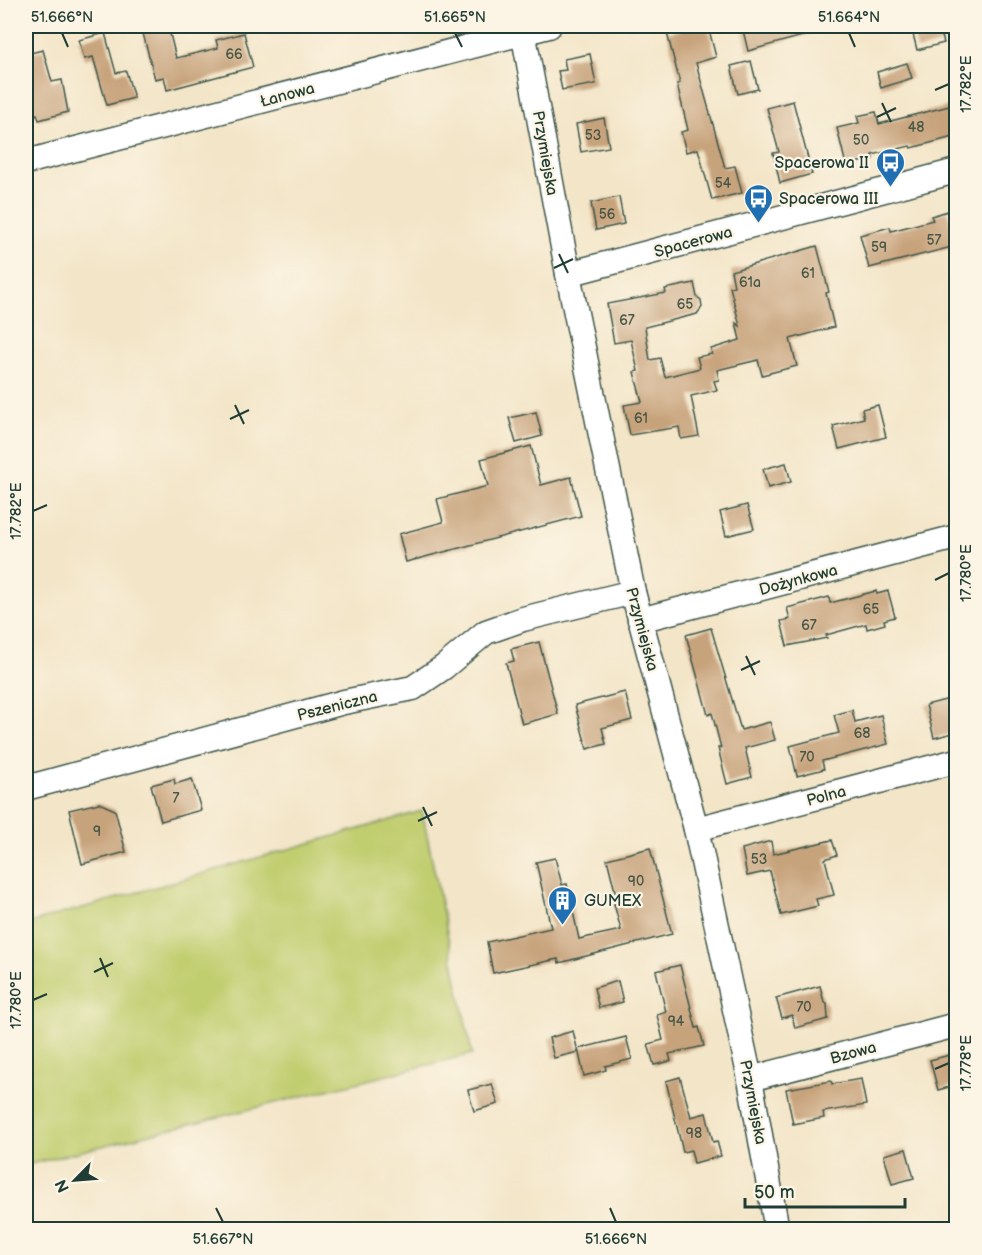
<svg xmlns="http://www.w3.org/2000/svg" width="982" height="1255" font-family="'Balsamiq Sans',sans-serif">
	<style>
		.green { fill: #c1ce6f; stroke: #708652; stroke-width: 1.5 }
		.building { fill: #c7a37c }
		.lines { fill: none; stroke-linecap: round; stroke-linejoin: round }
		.minor-casing { stroke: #3f564a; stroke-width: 27 }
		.minor { stroke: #fff; stroke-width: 24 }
		.ticks { fill: none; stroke: #1f3d34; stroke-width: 2 }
		.labels { text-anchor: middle; stroke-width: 4.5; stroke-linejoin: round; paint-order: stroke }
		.number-label { font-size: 14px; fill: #495646 }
		.street-label { font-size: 16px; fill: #1f3d34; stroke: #fcf5e5 }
		.poi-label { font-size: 16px; fill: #1f3d34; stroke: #fcf5e5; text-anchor: start }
		.neatline { fill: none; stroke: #1f3d34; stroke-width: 2 }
		.ticks-label { font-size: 15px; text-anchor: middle; fill: #1f3d34 }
	</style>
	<rect width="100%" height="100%" fill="#fcf5e5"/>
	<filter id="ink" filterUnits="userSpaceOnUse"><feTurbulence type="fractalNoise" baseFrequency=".0167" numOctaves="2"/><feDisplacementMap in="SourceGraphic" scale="12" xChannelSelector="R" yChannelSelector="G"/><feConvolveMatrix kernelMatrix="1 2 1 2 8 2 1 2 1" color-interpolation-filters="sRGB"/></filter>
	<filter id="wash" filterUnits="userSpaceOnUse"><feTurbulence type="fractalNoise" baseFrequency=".008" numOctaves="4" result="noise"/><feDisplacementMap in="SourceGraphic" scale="24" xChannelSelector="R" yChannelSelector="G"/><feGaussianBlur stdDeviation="1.35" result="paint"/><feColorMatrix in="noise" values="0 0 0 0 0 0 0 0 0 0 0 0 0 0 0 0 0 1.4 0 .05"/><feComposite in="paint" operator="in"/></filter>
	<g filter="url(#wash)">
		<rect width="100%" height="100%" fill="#f3e5c8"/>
		<!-- green -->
		<polygon class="green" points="422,811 472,1054 26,1165 26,924"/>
		<g id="blocks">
			<!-- building -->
			<g class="building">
				<polygon points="141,26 168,26 176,58 218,48 216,40 244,33 253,67 167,90 164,77 155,79"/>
				<polygon points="695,26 708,26 716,57 696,63 725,168 735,166 742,193 712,200 698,149 686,152 681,132 688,130 677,84 680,83 667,33"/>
				<polygon points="742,26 821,26 821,31 748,51"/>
				<polygon points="911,26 939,26 944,43 917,50"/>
				<polygon points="105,33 116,73 126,71 134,98 107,105 93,57 84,59 79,40"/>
				<polygon points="43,50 52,82 62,80 68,112 39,120 37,114 31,116 26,95 26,54"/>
				<polygon points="590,54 596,84 562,90 558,71 566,70 564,59"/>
				<polygon points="751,61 758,89 738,94 731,66"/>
				<polygon points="907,63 912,78 881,88 877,72"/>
				<polygon points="793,101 812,174 780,183 773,153 779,152 767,108"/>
				<polygon points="957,104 957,136 911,148 910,146 872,155 873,159 846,165 837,128 859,123 857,116 876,112 879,124"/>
				<polygon points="604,118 609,147 581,152 576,124"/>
				<polygon points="619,197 624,224 596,230 591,203"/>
				<polygon points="948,211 956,246 869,268 860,235 890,227 891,231 933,220 931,216"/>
				<polygon points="817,246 829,292 826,293 834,327 790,339 797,366 762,375 758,360 717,370 719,380 714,381 717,390 691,396 699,436 681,439 679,427 630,435 624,405 642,402 634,372 638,371 631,340 614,343 607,304 666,293 665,289 694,283 697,297 701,300 702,307 697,314 645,327 650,360 660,358 665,377 700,368 697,357 712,354 711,349 740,340 736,323 740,326 730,287 734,286 731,271"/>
				<polygon points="878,405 886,437 839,449 833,426 864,418 862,409"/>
				<polygon points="536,412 542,436 516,443 509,418"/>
				<polygon points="531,446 541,485 571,477 581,516 406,562 399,534 443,522 437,499 488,486 481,459"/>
				<polygon points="786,463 791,482 768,488 763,469"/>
				<polygon points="747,505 754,529 726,536 720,512"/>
				<polygon points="876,591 877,594 888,591 895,617 884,620 885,624 867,629 866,624 826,635 827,638 787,646 781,621 790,619 787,608 829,597 830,603"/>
				<polygon points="711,628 741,730 770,722 775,740 745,748 752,777 727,784 718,748 721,748 712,713 708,715 686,635"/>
				<polygon points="539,642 558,714 522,724 506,663 514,661 511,649"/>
				<polygon points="625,692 632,720 602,728 606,744 587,749 575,705"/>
				<polygon points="957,697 957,732 934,738 926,705"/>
				<polygon points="852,710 855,722 881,715 888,744 822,761 824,769 797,776 790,746 839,733 834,715"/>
				<polygon points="174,779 175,784 192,779 201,810 161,821 151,785"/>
				<polygon points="99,803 115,810 126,852 82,864 69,810"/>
				<polygon points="832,840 837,855 825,859 834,895 816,899 818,906 781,915 770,871 747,876 742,849 771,841 773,854"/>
				<polygon points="650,848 672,934 559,963 558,959 493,973 487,942 551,928 536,862 555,858 562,885 567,884 579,939 621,930 614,904 618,903 607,859"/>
				<polygon points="680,965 696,1028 699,1027 704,1046 669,1054 671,1061 654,1065 648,1044 663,1040 657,1015 666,1012 656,971"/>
				<polygon points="618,981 623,1002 599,1008 594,988"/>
				<polygon points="820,986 824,1002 827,1004 828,1019 795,1028 792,1015 782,1018 776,998"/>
				<polygon points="573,1031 578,1052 554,1058 549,1038"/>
				<polygon points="626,1037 632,1059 605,1066 606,1070 584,1076 578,1049"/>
				<polygon points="957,1053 957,1085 938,1090 930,1060"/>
				<polygon points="680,1077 691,1117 706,1113 713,1142 717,1141 721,1156 694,1163 691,1150 683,1152 666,1081"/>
				<polygon points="861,1079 866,1105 823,1112 824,1118 793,1124 786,1089 831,1081 832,1084"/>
				<polygon points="492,1084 498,1104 474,1111 468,1090"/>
				<polygon points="906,1149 914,1178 892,1184 884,1155"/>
			</g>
		</g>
	</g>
	<g filter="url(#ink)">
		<use href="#blocks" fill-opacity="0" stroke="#3f564a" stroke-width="1.5"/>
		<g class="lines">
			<defs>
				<g id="minor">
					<polyline points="522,26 568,274 633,592 696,829 750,1079 777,1230"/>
					<polyline points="26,162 549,26"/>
					<polyline points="568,274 956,171"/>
					<polyline points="640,620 956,537"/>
					<polyline points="26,788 344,702 413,688 444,667 486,632 523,619 633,592"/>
					<polyline points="696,829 956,761"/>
					<polyline points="750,1079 956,1025"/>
				</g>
			</defs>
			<!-- minor casing -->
			<use href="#minor" class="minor-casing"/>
			<!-- minor -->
			<use href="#minor" class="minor"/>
		</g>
	</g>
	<!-- ticks -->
	<path class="ticks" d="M62 33 68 47M455 33 462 47M849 33 855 47M935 90 949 84M882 103 891 122M877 117 896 108M559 254 568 273M554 268 573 259M235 405 244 424M230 419 249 410M33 511 47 505M935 580 949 573M746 656 755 675M741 670 760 661M423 807 432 826M418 821 437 812M100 958 108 977M94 972 113 963M33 1000 47 994M935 1069 949 1063M216 1208 223 1222M610 1208 616 1222"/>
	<!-- icons -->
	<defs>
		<symbol id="bus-pin" viewBox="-11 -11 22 30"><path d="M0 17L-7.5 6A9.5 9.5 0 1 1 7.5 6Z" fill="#1f6fb2" stroke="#fcf5e5"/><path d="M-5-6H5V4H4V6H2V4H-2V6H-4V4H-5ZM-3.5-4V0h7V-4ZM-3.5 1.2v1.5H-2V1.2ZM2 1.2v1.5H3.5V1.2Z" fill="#fff"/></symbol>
		<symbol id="building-pin" viewBox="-11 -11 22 30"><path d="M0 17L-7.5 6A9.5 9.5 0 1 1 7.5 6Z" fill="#1f6fb2" stroke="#fcf5e5"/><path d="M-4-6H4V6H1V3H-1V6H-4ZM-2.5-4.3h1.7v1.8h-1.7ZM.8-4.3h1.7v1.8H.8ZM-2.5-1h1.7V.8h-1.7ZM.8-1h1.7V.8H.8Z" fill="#fff"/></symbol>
	</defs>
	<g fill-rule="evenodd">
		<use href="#bus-pin" x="874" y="146" width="33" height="45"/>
		<use href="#bus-pin" x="742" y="182" width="33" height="45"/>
		<use href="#building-pin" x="546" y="884" width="33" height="45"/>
	</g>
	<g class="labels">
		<!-- number labels -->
		<g class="number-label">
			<text x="234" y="59">66</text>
			<text x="916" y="132">48</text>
			<text x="593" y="140">53</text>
			<text x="861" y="145">50</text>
			<text x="723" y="188">54</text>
			<text x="607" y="219">56</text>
			<text x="934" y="245">57</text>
			<text x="879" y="252">59</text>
			<text x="808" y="278">61</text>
			<text x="750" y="287">61a</text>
			<text x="685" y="309">65</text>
			<text x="627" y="325">67</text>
			<text x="641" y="423">61</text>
			<text x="871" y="614">65</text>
			<text x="809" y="630">67</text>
			<text x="862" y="738">68</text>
			<text x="807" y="762">70</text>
			<text x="176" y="803">7</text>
			<text x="97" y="836">9</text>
			<text x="759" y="864">53</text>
			<text x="636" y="886">90</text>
			<text x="804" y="1012">70</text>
			<text x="676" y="1026">94</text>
			<text x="694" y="1138">98</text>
		</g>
		<!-- street labels -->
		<g class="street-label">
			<text transform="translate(287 94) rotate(-15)" y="6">Łanowa</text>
			<text transform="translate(546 153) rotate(80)" y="6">Przymiejska</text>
			<text transform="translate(693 241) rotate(-15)" y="6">Spacerowa</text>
			<text transform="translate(798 579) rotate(-15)" y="6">Dożynkowa</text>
			<text transform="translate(643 629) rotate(75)" y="6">Przymiejska</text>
			<text transform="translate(337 705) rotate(-14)" y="6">Pszeniczna</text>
			<text transform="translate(826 795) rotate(-15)" y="6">Polna</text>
			<text transform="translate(853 1052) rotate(-15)" y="6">Bzowa</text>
			<text transform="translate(754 1102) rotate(79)" y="6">Przymiejska</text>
		</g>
		<!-- poi labels -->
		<g class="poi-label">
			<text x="869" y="168" text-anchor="end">Spacerowa II</text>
			<text x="779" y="204">Spacerowa III</text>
			<text x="584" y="906">GUMEX</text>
		</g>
	</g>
	<!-- margin -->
	<rect width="982" height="1255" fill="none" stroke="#fcf5e5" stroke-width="66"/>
	<!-- north arrow -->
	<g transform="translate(75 1180) rotate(245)" stroke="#fcf5e5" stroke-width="4.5" paint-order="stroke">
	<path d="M0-4.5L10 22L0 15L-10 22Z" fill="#1f3d34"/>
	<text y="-9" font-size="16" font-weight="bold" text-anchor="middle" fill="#1f3d34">N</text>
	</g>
	<!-- scale -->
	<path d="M745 1198v9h160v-9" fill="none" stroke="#1f3d34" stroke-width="3"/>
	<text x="754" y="1198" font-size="18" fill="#1f3d34" stroke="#fcf5e5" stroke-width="4.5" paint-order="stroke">50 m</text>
	<rect x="33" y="33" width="916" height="1189" class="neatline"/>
	<g class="ticks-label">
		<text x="62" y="22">51.666°N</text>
		<text x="455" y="22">51.665°N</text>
		<text x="849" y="22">51.664°N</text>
		<text transform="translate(966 84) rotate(-90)" y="5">17.782°E</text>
		<text transform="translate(16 511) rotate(-90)" y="5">17.782°E</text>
		<text transform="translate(966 573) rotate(-90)" y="5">17.780°E</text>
		<text transform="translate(16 1000) rotate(-90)" y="5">17.780°E</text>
		<text transform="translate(966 1063) rotate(-90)" y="5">17.778°E</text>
		<text x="223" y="1244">51.667°N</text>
		<text x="616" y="1244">51.666°N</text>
	</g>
</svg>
